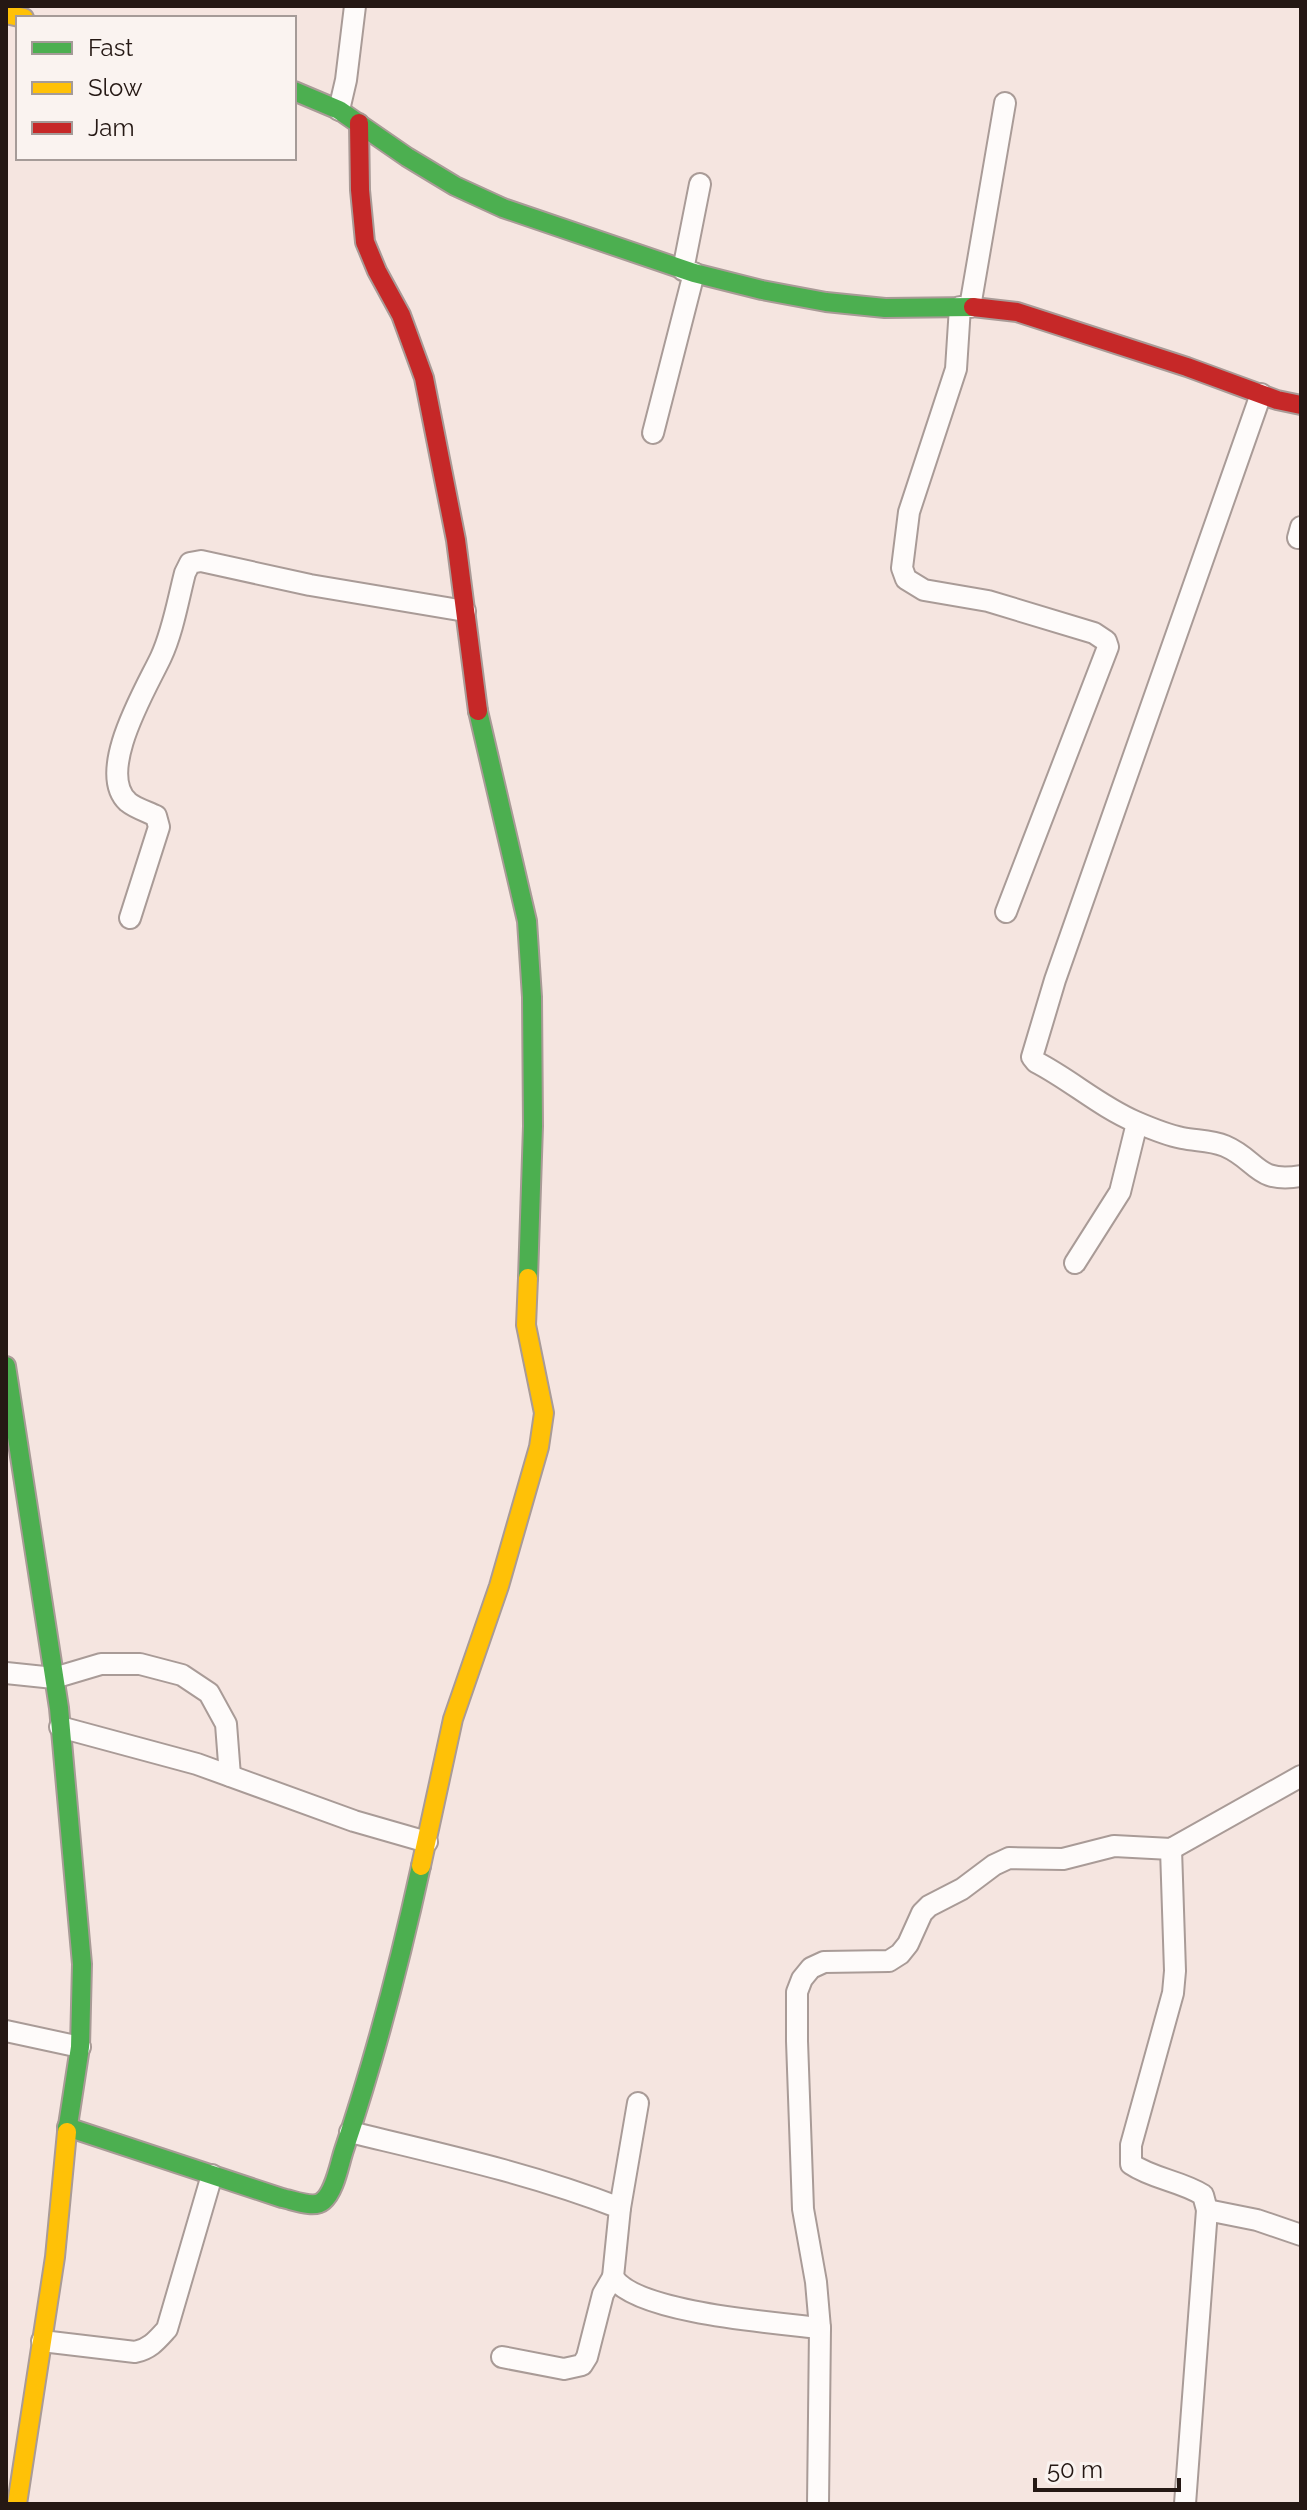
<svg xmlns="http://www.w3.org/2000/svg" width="1307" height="2510" font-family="Raleway,sans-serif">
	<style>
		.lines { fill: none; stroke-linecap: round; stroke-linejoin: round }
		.street-casing { stroke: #a99b97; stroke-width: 24 }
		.fast-casing { stroke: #a99b97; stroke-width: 22 }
		.slow-casing { stroke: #a99b97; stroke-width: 22 }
		.jam-casing { stroke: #a99b97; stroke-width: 22 }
		.street { stroke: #fefbfa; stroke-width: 20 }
		.fast { stroke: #4caf50; stroke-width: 18 }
		.slow { stroke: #ffc107; stroke-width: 18 }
		.jam { stroke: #c62828; stroke-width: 18 }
	</style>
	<rect width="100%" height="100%" fill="#f5e5e0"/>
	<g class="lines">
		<defs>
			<g id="street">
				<polyline points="339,110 346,80 355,6"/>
				<polyline points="683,270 700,184"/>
				<polyline points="960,307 956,369 909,512 902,568 906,579 924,590 988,601 1094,633 1106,641 1108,647 1006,912"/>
				<polyline points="970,307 1005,103"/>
				<path d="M1261 394 1055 980 1032 1057 1036 1062C1071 1080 1099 1106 1136 1122 1150 1128 1167 1135 1182 1138 1196 1141 1211 1140 1225 1146 1258 1160 1256 1184 1301 1176"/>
				<polyline points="653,433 694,273"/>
				<polyline points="1298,538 1301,527"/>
				<path d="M130 918 159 827 156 816C148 812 135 808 128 802 95 772 147 687 161 657 173 631 178 600 185 573L190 563 201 561 310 585 465 611"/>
				<polyline points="1075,1263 1120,1192 1137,1123"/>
				<polyline points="6,1673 54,1678 101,1664 140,1664 182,1675 209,1693 226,1724 230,1776"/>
				<polyline points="60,1727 197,1764 354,1821 427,1842"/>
				<path d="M1171 1849 1175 1971 1173 1993 1131 2145V2164C1153 2179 1181 2181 1203 2195L1207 2210 1185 2504"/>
				<polyline points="6,2031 80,2047"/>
				<path d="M350 2132C441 2154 533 2174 620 2208L613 2277C635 2313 777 2323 820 2328"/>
				<polyline points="620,2208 638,2103"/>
				<polyline points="1207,2210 1257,2220 1301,2235"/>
				<path d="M42 2341 135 2352C150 2349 157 2340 167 2329L212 2175"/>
				<polyline points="502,2357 564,2369 582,2365 587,2357 603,2294 613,2277"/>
				<polyline points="818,2504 820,2328 816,2282 803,2209 797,2041 797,1992 802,1979 811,1968 824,1962 889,1961 900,1954 908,1944 922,1913 929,1906 962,1889 994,1865 1009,1858 1063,1859 1114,1846 1171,1849 1301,1776"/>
			</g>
			<g id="fast">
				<polyline points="294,91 339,110 407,157 455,186 503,208 694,273 762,290 826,302 885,308 973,307"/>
				<polyline points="478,711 527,921 532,997 533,1126 528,1278"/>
				<polyline points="6,1366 59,1708 82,1964 80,2047 67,2132"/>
				<path d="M67 2127 282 2198C293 2200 314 2209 323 2201 335 2191 339 2165 344 2150 375 2058 400 1962 421 1866"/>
			</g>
			<g id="slow">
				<polyline points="6,14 24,18"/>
				<polyline points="421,1866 453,1719 499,1586 539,1447 544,1413 526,1325 528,1278"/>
				<polyline points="17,2504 55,2257 67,2132"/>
			</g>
			<g id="jam">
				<polyline points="359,123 360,190 365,242 377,271 401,315 424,378 456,540 478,711"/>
				<polyline points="973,307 1017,312 1187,367 1277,400 1301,405"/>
			</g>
		</defs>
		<!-- street casing -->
		<use href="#street" class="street-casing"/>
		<!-- fast casing -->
		<use href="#fast" class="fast-casing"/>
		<!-- slow casing -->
		<use href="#slow" class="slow-casing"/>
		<!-- jam casing -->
		<use href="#jam" class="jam-casing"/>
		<!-- street -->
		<use href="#street" class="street"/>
		<!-- fast -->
		<use href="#fast" class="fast"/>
		<!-- slow -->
		<use href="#slow" class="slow"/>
		<!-- jam -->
		<use href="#jam" class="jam"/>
	</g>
	<!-- border -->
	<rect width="1307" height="2510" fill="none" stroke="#251814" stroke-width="16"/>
	<!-- legend -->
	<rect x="16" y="16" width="280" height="144" fill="#faf3f0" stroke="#a59b98" stroke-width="2"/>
	<rect x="32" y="42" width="40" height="12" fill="#4caf50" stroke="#a59b98" stroke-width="2"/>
	<text x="88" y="56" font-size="24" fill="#251814">Fast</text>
	<rect x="32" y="82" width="40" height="12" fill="#ffc107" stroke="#a59b98" stroke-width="2"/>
	<text x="88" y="96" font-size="24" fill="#251814">Slow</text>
	<rect x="32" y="122" width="40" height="12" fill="#c62828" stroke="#a59b98" stroke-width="2"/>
	<text x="88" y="136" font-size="24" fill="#251814">Jam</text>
	<!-- scale -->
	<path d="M1035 2478v12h144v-12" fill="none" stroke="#251814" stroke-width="4"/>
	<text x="1047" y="2478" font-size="24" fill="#251814" stroke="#faf3f0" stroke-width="6" paint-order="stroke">50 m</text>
</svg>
